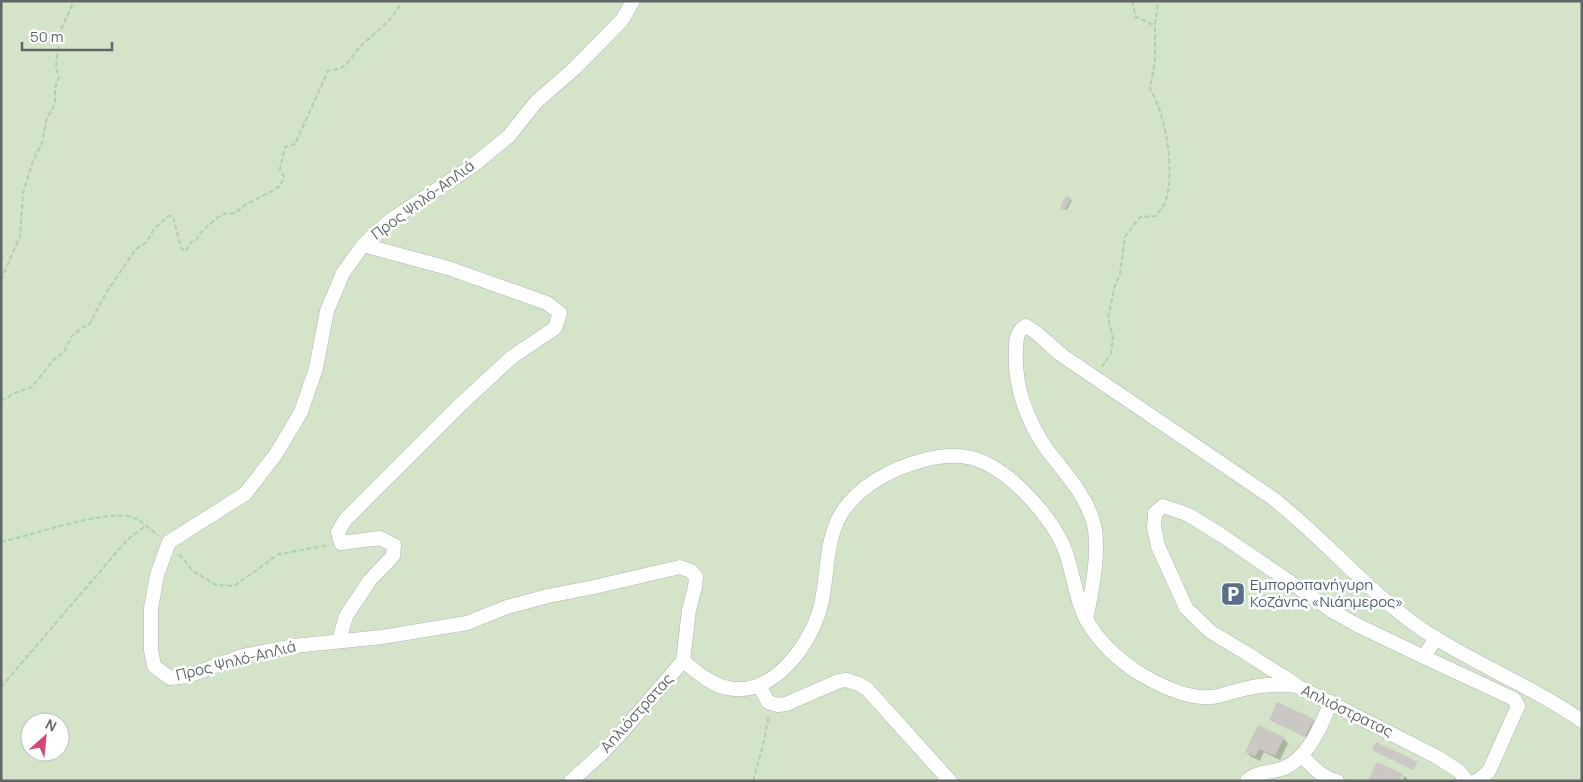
<svg xmlns="http://www.w3.org/2000/svg" width="1583" height="782" font-family="Manrope,sans-serif">
	<style>
		.green { fill: #d3e4c8; fill-rule: evenodd }
		.shadow { fill: #0003 }
		.building { fill: #cbc7c5 }
		.lines { fill: none; stroke-linecap: round; stroke-linejoin: round }
		.minor-casing { stroke: #b1b5b6; stroke-width: 15 }
		.path { stroke: #aed0aa; stroke-width: 2; stroke-dasharray: 5 2.5; stroke-linecap: butt }
		.minor { stroke: #fff; stroke-width: 14 }
		.labels { text-anchor: middle; stroke-width: 5; stroke-linejoin: round; paint-order: stroke }
		.street-label { font-size: 15px; fill: #606567; stroke: #fff }
		.service-label { font-size: 15px; fill: #4e5e75; stroke: #fff; text-anchor: start }
	</style>
	<rect width="100%" height="100%" fill="#f0ece9"/>
	<!-- green -->
	<path class="green" d="M1 1H1582V781H1ZM30 722H60V752H30Z"/>
	<!-- shadow -->
	<g class="shadow">
		<polygon points="1071,199 1072,200 1067,210 1063,209"/>
		<polygon points="1271,720 1313,720 1314,721 1307,737"/>
		<polygon points="1283,738 1288,743 1280,760 1264,752 1260,761 1251,757 1247,752"/>
		<polygon points="1404,776 1408,779 1407,781 1402,781"/>
	</g>
	<!-- building -->
	<g class="building">
		<polygon points="1066,195 1071,198 1065,210 1060,208"/>
		<polygon points="1277,702 1314,719 1305,737 1269,720"/>
		<polygon points="1258,725 1284,737 1275,756 1259,749 1255,757 1245,752"/>
		<polygon points="1376,742 1418,762 1413,770 1372,750"/>
		<polygon points="1377,762 1403,774 1400,781 1368,781"/>
	</g>
	<g class="lines">
		<defs>
			<g id="minor">
				<polyline points="633,1 622,20 575,68 536,102 509,136 471,167 392,219 363,245 343,273 327,311 316,368 301,412 276,454 245,494 169,542 157,575 151,608 151,650 154,666 170,678 188,676 242,656 294,646 382,637 467,623 507,607 548,596 594,587 680,567 691,571 696,577 695,587 689,610 683,661"/>
				<path d="M1086 619C1092 592 1101 547 1093 521 1085 494 1065 473 1048 451 1028 423 1014 387 1016 352 1016 341 1016 331 1026 326 1037 331 1051 347 1063 356L1271 497C1324 538 1366 590 1420 628 1471 663 1531 685 1582 721"/>
				<polyline points="339,641 346,616 370,580 393,556 394,545 380,538 341,543 338,532 345,520 460,405 512,357 555,328 560,313 547,303 448,268 363,245"/>
				<polyline points="1424,657 1514,699 1518,706 1489,771 1480,779 1476,781"/>
				<path d="M683 661C697 672 711 685 728 688 773 698 812 643 821 605 828 576 825 541 841 514 858 486 893 468 924 460 939 456 957 454 972 458 1007 467 1048 513 1063 545 1073 568 1074 594 1085 617 1097 641 1121 663 1144 676 1163 687 1188 699 1211 697 1220 697 1227 693 1236 691 1257 685 1276 683 1297 686L1437 757 1459 771 1467 781"/>
				<polyline points="1295,684 1246,653 1211,632 1186,608 1158,546 1154,527 1155,513 1163,506 1189,515 1221,535 1334,612 1357,625 1424,657 1436,638"/>
				<polyline points="760,687 768,702 778,705 786,704 839,681 846,680 859,684 867,689 950,781"/>
				<path d="M1302 756C1313 767 1321 777 1337 781"/>
				<polyline points="571,781 601,754 621,733 683,661"/>
				<path d="M1247 781C1256 771 1272 773 1284 768 1309 757 1321 726 1331 702"/>
			</g>
		</defs>
		<!-- minor casing -->
		<use href="#minor" class="minor-casing"/>
		<!-- path -->
		<g class="path">
			<polyline points="1132,1 1136,17 1154,25"/>
			<polyline points="1,280 20,236 23,193 33,161 42,143 47,118 55,104 55,88 59,77 56,67 60,32 74,1"/>
			<path d="M1102 367 1111 353 1113 338 1108 318 1115 285 1120 274 1125 237 1140 217 1156 216C1159 211 1165 205 1166 200 1175 170 1166 115 1150 89L1155 61V25L1158 1"/>
			<path d="M1 401 17 392 32 387 54 359 64 352 71 337 81 328 89 325 106 293 136 249 146 243 154 229 168 216 173 217 181 248 186 251 191 242 196 240 202 231 217 218 224 214 235 213 245 205 270 192 280 186 284 177 280 169 285 147 295 144 328 71C332 70 339 69 343 67 349 63 353 54 358 49 374 32 392 23 402 1"/>
			<path d="M1 542C29 536 111 507 134 518 142 521 152 531 159 536"/>
			<polyline points="179,554 193,571 216,585 234,586 279,554 329,545"/>
			<polyline points="1,687 127,540 144,527"/>
			<polyline points="753,781 763,745 769,715"/>
		</g>
		<!-- minor -->
		<use href="#minor" class="minor"/>
	</g>
	<!-- icons -->
	<defs>
		<symbol id="parking-square" viewBox="-11 -11 22 22"><rect x="-9" y="-9" width="18" height="18" rx="4" fill="#5c6f8a" stroke="#fff"/><path d="M-3.5-5.5H1a3.5 3.5 0 0 1 0 7H-1V5.5H-3.5ZM-1-3.4V-.6H.8a1.4 1.4 0 0 0 0-2.8Z" fill="#fff"/></symbol>
	</defs>
	<g fill-rule="evenodd">
		<use href="#parking-square" x="1219" y="580" width="28" height="28"/>
	</g>
	<g class="labels">
		<!-- street labels -->
		<g class="street-label">
			<text transform="translate(423 200) rotate(-36)" y="5">Προς Ψηλό-ΑηΛιά</text>
			<text transform="translate(236 661) rotate(-14)" y="5">Προς Ψηλό-ΑηΛιά</text>
			<text transform="translate(1347 711) rotate(26)" y="5">Αηλιόστρατας</text>
			<text transform="translate(637 713) rotate(-48)" y="5">Αηλιόστρατας</text>
		</g>
		<!-- service labels -->
		<g class="service-label">
			<text x="1250" y="590">Εμποροπανήγυρη<tspan x="1250" dy="17">Κοζάνης «Νιάημερος»</tspan></text>
		</g>
	</g>
	<!-- border -->
	<rect width="1583" height="782" fill="none" stroke="#606567" stroke-width="5"/>
	<!-- north arrow -->
	<g transform="translate(45 737) rotate(27)"><circle r="24" fill="#ffffff" stroke="#bfc1c2"/>
	<path d="M0-4L9 19L0 12L-9 19Z" fill="#d64872"/>
	<text y="-8" font-size="14" font-weight="bold" text-anchor="middle" fill="#606567">N</text>
	</g>
	<!-- scale -->
	<path d="M22 42v8h90v-8" fill="none" stroke="#606567" stroke-width="2.5"/>
	<text x="30" y="42" font-size="15" fill="#606567" stroke="#ffffff" stroke-width="4" paint-order="stroke">50 m</text>
</svg>
